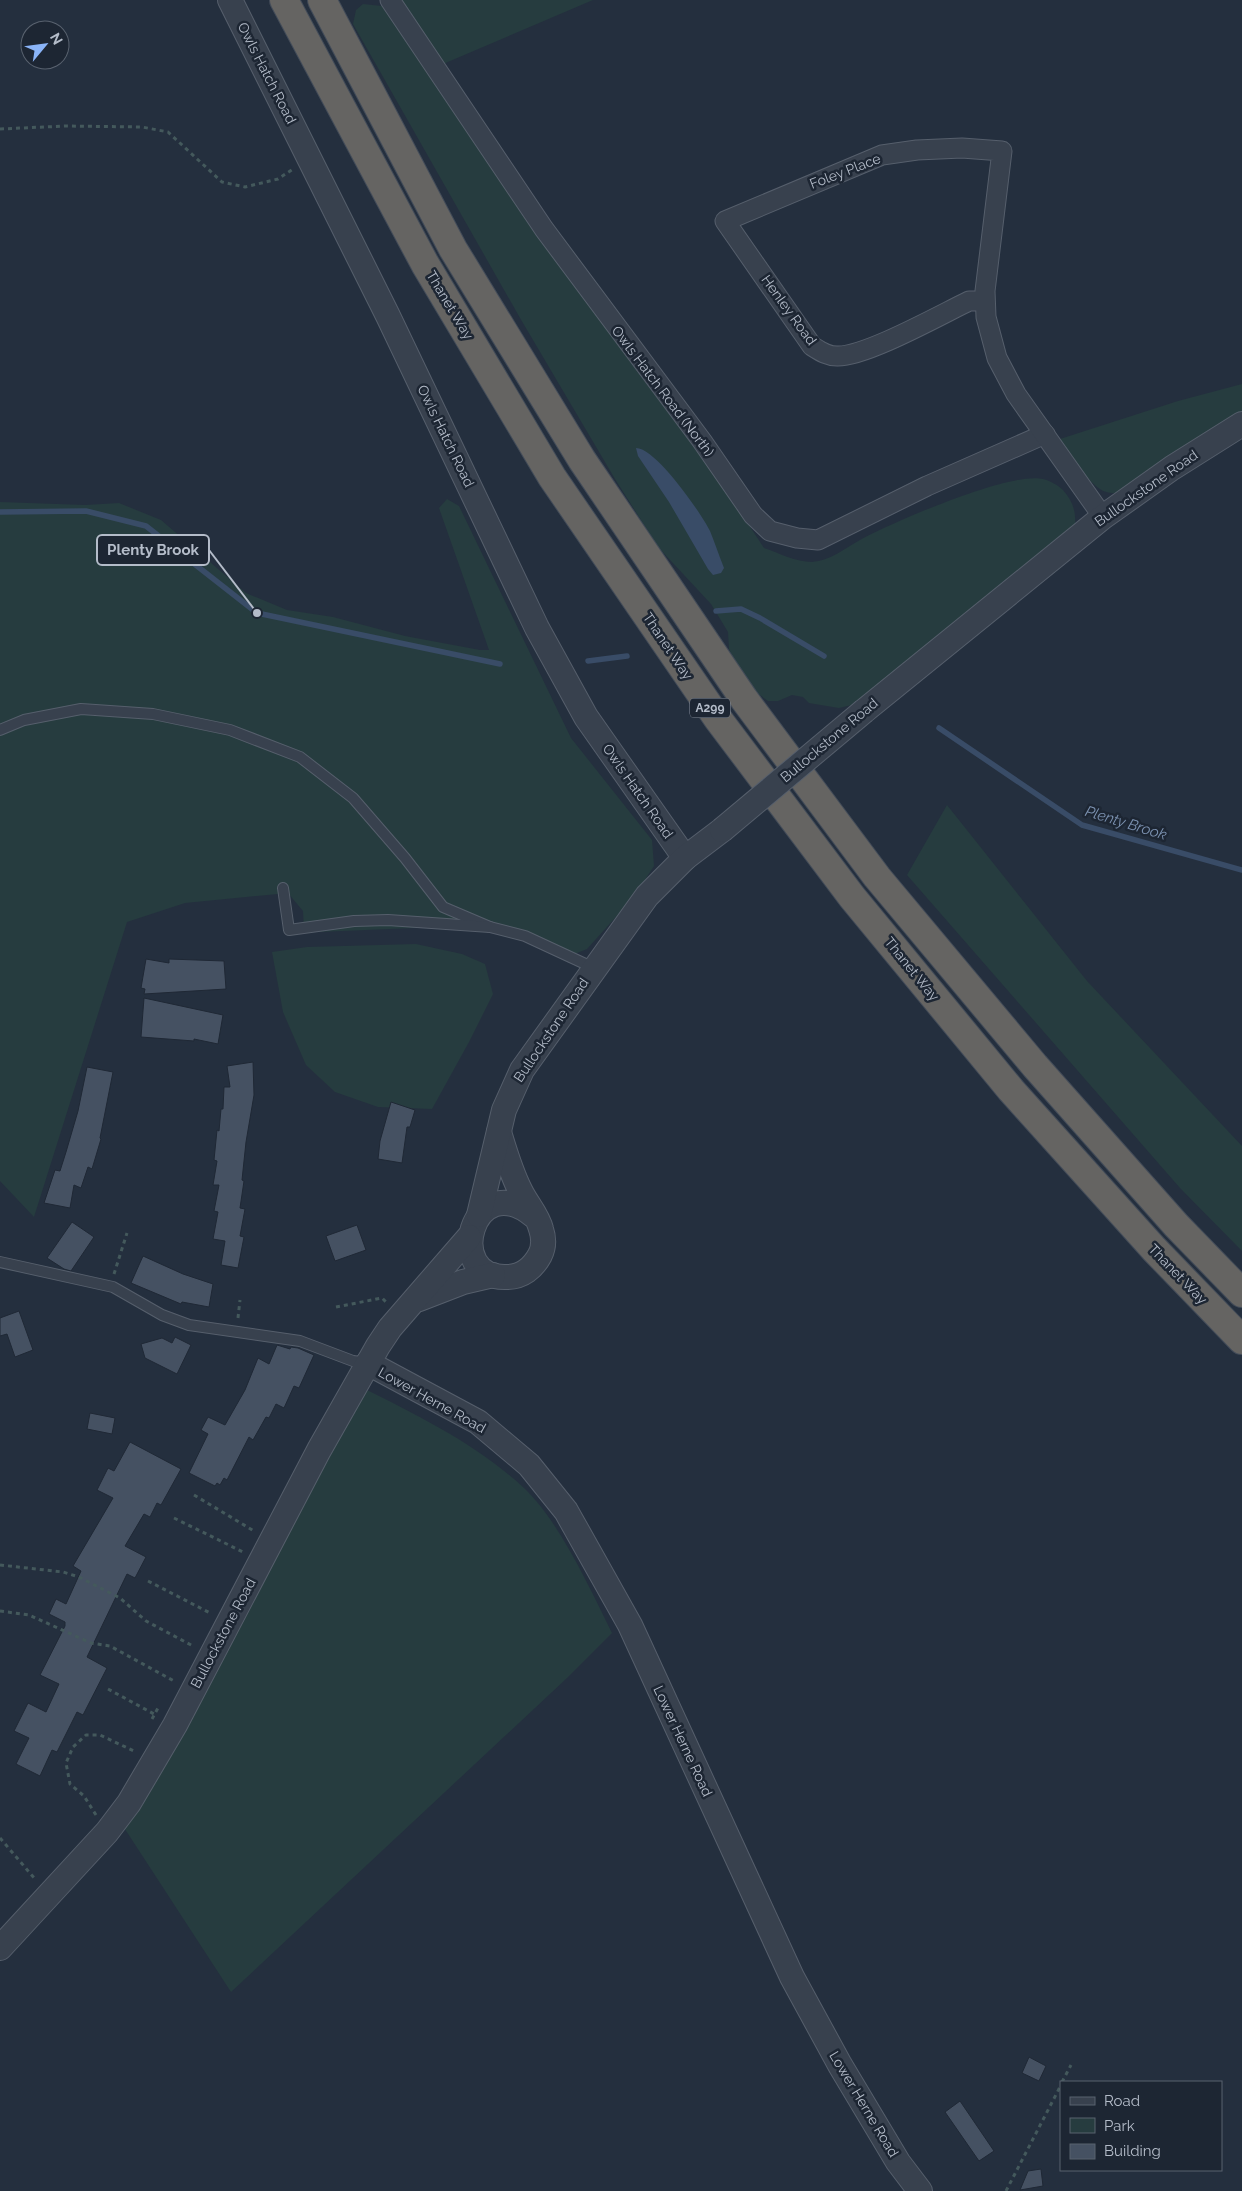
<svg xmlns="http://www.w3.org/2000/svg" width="1242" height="2191" font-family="Raleway,sans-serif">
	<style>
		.green { fill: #263c3f }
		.water { fill: #394c67 }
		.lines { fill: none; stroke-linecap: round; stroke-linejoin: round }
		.stream { stroke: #394c67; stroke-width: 5.5 }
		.building { fill: #455162; stroke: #1f2835 }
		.service-casing { stroke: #565f6c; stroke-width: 12 }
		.minor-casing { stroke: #565f6c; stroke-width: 21 }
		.tertiary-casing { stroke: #565f6c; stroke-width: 26 }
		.trunk-casing { stroke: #434c59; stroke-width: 30 }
		.path { stroke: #44595c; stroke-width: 3; stroke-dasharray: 4 4; stroke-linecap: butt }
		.service { stroke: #38414e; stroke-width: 10 }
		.minor { stroke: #38414e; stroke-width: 19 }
		.tertiary { stroke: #38414e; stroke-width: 24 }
		.trunk { stroke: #656462; stroke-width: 28 }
		.tertiary-bridge-casing { stroke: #565f6c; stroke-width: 26; stroke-linecap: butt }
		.tertiary-bridge { stroke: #38414e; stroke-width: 24 }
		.labels { text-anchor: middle; stroke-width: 5; stroke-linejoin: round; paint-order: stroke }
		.shield { fill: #1d2633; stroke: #878f9c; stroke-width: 1 }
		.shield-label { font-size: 12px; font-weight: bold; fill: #b4bcc9 }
		.street-label { font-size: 14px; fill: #b4bcc9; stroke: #1d2633 }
		.water-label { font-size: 15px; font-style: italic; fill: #7c92b1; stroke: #1d2633 }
		.leader { fill: none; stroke: #b4bcc9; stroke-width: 2 }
		.callout-dot { fill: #b4bcc9; stroke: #1d2633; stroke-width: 2 }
		.callout { fill: #1d2633; stroke: #b4bcc9; stroke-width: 2 }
		.callout-label { font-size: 15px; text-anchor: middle; font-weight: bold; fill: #b4bcc9 }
	</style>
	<rect width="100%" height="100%" fill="#242f3e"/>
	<!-- green -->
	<g class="green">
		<polygon points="398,0 593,0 429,70"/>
		<path d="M363 4 382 6 393 19 501 181 639 374 712 469 764 548C779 553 796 562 812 562 830 561 845 548 860 540 893 522 1010 471 1043 479 1050 481 1058 485 1063 490 1074 503 1076 512 1075 528L860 703 839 708 809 703 803 697 792 695 778 701H768L757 693 735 663 729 649 728 632 711 604 658 547 615 479 520 318 353 24 356 10Z"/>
		<path d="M1242 384V422L1123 493C1116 493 1107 494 1100 489 1085 479 1070 454 1060 439L1178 401Z"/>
		<polygon points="447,499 459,506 571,738 652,840 654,866 633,898 587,949 572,955 503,928 438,927 318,932 304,929 303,911 288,893 185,903 127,922 34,1217 0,1181 0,502 85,505 119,503 161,520 246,593 287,610 333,617 405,636 480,650 489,650 439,508"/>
		<polygon points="947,805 1087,981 1242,1146 1242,1251 1180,1188 907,875"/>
		<polygon points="416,944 462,954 485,964 493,994 469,1042 432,1109 378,1107 335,1092 306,1065 283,1012 272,952 307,947"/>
		<path d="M363 1388C419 1416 478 1445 524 1488 560 1522 590 1589 612 1633L567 1678 231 1992 121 1823Z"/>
	</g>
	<!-- water -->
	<path class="water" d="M636 448C656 448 701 513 710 531 715 543 719 556 724 568L721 573 713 575 708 569 669 502 638 456Z"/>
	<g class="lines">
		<!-- stream -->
		<g class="stream">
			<polyline points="0,512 86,511 146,526 257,613 500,664"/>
			<polyline points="716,611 741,609 760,618 824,656"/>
			<polyline points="588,661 627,656"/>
			<polyline points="939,728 1082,825 1242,870"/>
		</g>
	</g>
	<!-- building -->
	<g class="building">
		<polygon points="146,959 169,963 169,959 224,961 226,989 144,994 145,989 141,988"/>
		<polygon points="144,998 223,1015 218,1044 194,1039 194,1041 141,1037"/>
		<polygon points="253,1062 254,1095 246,1142 242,1180 244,1181 240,1208 245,1209 240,1236 244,1237 238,1268 221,1265 225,1241 213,1239 218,1212 214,1211 219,1185 213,1185 217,1161 214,1160 217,1130 219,1131 221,1109 223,1109 224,1087 230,1087 227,1066"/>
		<polygon points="87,1067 113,1072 100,1138 101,1139 92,1169 88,1167 81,1188 74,1185 70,1208 44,1203 55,1170 60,1171 66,1152 78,1111"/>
		<polygon points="391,1102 415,1110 410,1127 407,1127 402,1163 378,1159 380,1141"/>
		<polygon points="72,1222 94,1237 71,1271 64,1269 47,1258"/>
		<polygon points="357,1225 366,1250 335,1261 326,1236"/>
		<polygon points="143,1256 183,1274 213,1284 209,1307 182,1302 181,1304 131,1283"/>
		<polygon points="19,1311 33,1350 15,1357 7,1334 0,1336 0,1318"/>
		<polygon points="175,1337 191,1345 177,1374 145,1358 141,1344 162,1338 172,1343"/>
		<polygon points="277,1345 290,1349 291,1347 298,1348 314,1355 299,1388 294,1386 284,1408 276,1404 269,1418 266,1417 253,1440 249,1437 227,1480 224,1478 220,1485 217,1483 215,1486 189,1473 208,1434 201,1430 208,1417 225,1425 245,1390 258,1358 269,1364"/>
		<polygon points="90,1413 115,1418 112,1434 87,1429"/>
		<polygon points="130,1442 181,1469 161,1505 157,1503 150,1517 144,1514 125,1546 146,1557 135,1578 127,1574 87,1657 107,1668 83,1715 77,1712 57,1752 52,1750 40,1776 16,1764 29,1738 14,1731 28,1703 46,1712 59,1684 40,1675 65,1626 65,1622 49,1614 56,1599 66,1604 81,1571 73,1566 113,1498 97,1490 108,1468 114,1471"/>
		<polygon points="1029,2057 1046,2066 1039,2081 1022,2073"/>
		<polygon points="960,2101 994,2151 979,2161 945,2112"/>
		<polygon points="1041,2169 1043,2186 1020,2190 1028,2171"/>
	</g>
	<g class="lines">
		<defs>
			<g id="service">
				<polyline points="0,730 24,720 81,709 153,714 230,730 300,757 353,798 405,858 443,907 490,927"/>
				<polyline points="283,888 289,930 354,921 388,920 490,927 525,936 594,968"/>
				<polyline points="0,1262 113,1287 162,1315 189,1325 300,1341 353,1361 368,1363"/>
			</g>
			<g id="minor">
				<polyline points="390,0 544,229 702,441 753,515 770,531 797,538 818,540 927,486 1045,434"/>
				<path d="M985 301H969C940 315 865 357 837 356 827 356 820 351 812 346L725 221 882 155 917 150 962 148 1002 151 985 291 986 317 997 358 1016 394 1103 517"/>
			</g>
			<g id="tertiary">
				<polyline points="230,0 388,316 537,628 586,717 685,858"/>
				<polyline points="864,711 1103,517 1172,468 1242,424"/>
				<path d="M499 1132C505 1152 511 1173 521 1192 527 1204 538 1216 541 1229 544 1238 544 1247 540 1255 533 1268 522 1277 507 1277 442 1280 472 1165 534 1216"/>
				<polyline points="479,1215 504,1110 522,1070 647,896 685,858 722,830"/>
				<polyline points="419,1299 463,1282 493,1275"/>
				<polyline points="368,1363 478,1422 529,1465 566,1511 630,1625 792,1977 840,2065 898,2162 920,2191"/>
				<polyline points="0,1948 107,1832 129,1803 175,1725 319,1450 378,1346 390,1328 469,1237"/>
			</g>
			<g id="trunk">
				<polyline points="284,0 425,264 552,477 718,719 852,897 1011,1090 1154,1249 1242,1340"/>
				<polyline points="322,0 453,249 582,460 744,699 877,877 1035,1066 1176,1225 1242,1293"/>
			</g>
		</defs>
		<!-- service casing -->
		<use href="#service" class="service-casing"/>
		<!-- minor casing -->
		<use href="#minor" class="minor-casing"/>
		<!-- tertiary casing -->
		<use href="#tertiary" class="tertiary-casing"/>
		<!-- trunk casing -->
		<use href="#trunk" class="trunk-casing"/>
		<!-- path -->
		<g class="path">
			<polyline points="0,129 66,126 142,127 168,132 222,182 245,187 278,179 293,169"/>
			<polyline points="114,1274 127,1233"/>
			<polyline points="336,1307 382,1298 386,1302"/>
			<polyline points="238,1318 240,1300"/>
			<polyline points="194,1495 254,1531"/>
			<polyline points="174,1518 243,1552"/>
			<polyline points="0,1565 63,1572 79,1577 120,1598 146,1621 193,1646"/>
			<polyline points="148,1581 212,1614"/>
			<polyline points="0,1611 29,1615 91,1643 110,1646 174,1681"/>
			<polyline points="108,1689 154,1714"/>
			<polyline points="152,1719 159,1706"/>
			<polyline points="96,1815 84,1796 70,1784 66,1763 73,1747 86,1735 100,1735 136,1752"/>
			<polyline points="0,1838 35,1879"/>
			<polyline points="1062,2082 1071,2065"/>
			<polyline points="1006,2191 1061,2085"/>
		</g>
		<!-- service -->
		<use href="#service" class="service"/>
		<!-- minor -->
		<use href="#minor" class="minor"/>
		<!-- tertiary -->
		<use href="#tertiary" class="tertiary"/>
		<!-- trunk -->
		<use href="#trunk" class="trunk"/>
		<defs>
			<polyline id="tertiary-bridge" points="722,830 864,711"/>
		</defs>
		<!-- tertiary-bridge casing -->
		<use href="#tertiary-bridge" class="tertiary-bridge-casing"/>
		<!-- tertiary-bridge -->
		<use href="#tertiary-bridge" class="tertiary-bridge"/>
	</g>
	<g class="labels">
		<!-- shield labels -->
		<rect class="shield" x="690" y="698.5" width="40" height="19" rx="4"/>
		<g class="shield-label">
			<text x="710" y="712">A299</text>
		</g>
		<!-- street labels -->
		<g class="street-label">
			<text transform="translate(267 73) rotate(63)" y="5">Owls Hatch Road</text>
			<text transform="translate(845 171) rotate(-21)" y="5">Foley Place</text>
			<text transform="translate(450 305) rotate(59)" y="5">Thanet Way</text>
			<text transform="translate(789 310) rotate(54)" y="5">Henley Road</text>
			<text transform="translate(663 391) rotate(53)" y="5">Owls Hatch Road (North)</text>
			<text transform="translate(446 436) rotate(64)" y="5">Owls Hatch Road</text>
			<text transform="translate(1146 488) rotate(-35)" y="5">Bullockstone Road</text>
			<text transform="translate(668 646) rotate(56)" y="5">Thanet Way</text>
			<text transform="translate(829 740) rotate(-40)" y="5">Bullockstone Road</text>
			<text transform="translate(638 791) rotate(55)" y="5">Owls Hatch Road</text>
			<text transform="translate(912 969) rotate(51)" y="5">Thanet Way</text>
			<text transform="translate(551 1030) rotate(-56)" y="5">Bullockstone Road</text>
			<text transform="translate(1178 1274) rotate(46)" y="5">Thanet Way</text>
			<text transform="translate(432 1400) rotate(29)" y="5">Lower Herne Road</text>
			<text transform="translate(223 1633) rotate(-62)" y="5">Bullockstone Road</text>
			<text transform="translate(683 1741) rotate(65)" y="5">Lower Herne Road</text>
			<text transform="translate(864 2104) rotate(59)" y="5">Lower Herne Road</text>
		</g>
		<!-- water labels -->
		<g class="water-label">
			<text transform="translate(1126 823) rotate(17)" y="5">Plenty Brook</text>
		</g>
	</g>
	<!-- callouts -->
	<path class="leader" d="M257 613L209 550"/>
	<circle class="callout-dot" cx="257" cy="613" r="5"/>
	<rect class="callout" x="97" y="535" width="112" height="30" rx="5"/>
	<g class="callout-label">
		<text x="153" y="555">Plenty Brook</text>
	</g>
	<!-- legend -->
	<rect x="1060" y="2081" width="162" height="90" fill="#1d2633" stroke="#59626f"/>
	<rect x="1070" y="2097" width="25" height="8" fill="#38414e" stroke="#59626f"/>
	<text x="1104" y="2106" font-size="15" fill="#b4bcc9">Road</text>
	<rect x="1070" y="2118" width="25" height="15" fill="#263c3f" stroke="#59626f"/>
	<text x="1104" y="2131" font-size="15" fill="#b4bcc9">Park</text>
	<rect x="1070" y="2144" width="25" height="15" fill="#455162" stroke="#59626f"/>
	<text x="1104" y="2156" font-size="15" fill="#b4bcc9">Building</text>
	<!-- north arrow -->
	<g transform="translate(45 45) rotate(61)"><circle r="24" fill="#1d2633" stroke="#59626f"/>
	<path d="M0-4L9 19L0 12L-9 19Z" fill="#8ab4f8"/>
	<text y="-8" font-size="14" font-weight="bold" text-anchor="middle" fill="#b4bcc9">N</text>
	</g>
</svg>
